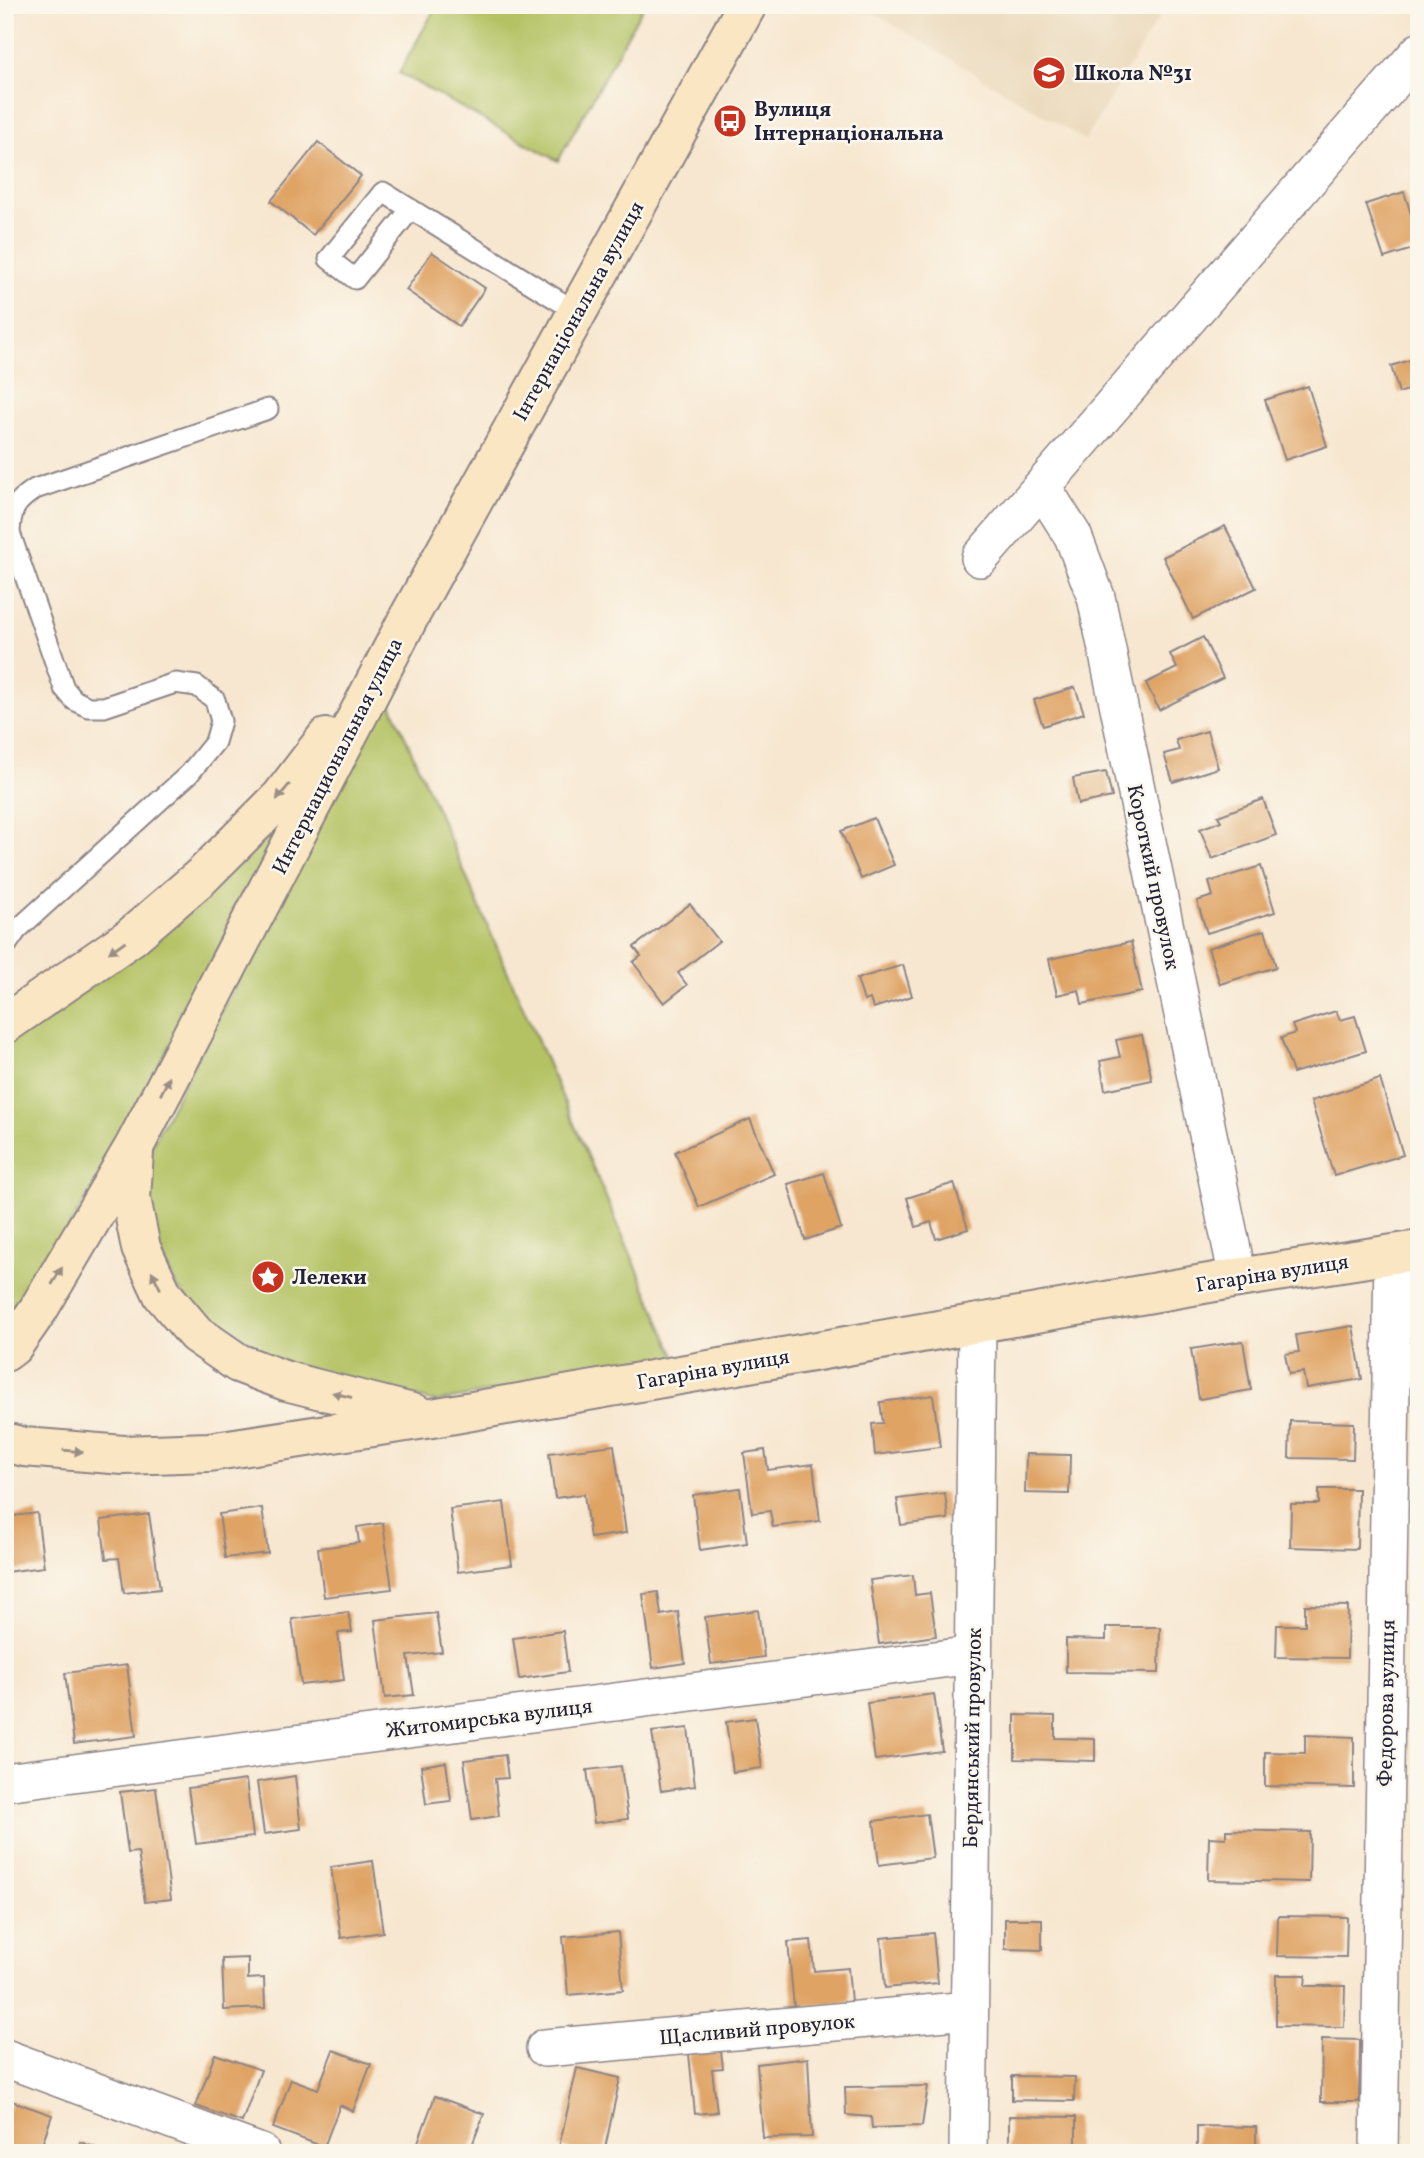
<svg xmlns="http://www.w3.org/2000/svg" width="1424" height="2158" font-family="Vollkorn,serif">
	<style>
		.built { fill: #ead8ba }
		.green { fill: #b4c264; stroke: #6b7250; stroke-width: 2 }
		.building { fill: #dfa363 }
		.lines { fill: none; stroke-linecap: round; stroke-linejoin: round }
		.lane-casing { stroke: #8c8486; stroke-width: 23 }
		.street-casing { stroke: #8c8486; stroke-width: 40 }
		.secondary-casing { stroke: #8c8486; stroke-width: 42 }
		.lane { stroke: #fff; stroke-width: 19 }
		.street { stroke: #fff; stroke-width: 37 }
		.secondary { stroke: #fbe6c4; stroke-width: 38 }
		.oneway { fill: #998e86 }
		.labels { text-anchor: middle; stroke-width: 5; stroke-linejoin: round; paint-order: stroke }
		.poi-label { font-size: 21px; font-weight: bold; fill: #22223b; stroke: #fbf7ec; text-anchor: start }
		.street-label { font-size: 21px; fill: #22223b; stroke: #fbf7ec }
	</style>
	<rect width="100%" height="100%" fill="#fbf7ec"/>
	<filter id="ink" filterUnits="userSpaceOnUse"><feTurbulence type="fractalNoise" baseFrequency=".0143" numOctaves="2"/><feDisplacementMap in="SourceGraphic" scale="14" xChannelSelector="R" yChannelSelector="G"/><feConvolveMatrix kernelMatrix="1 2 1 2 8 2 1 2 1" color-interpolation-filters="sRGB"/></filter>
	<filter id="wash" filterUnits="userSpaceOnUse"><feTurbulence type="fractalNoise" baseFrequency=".00686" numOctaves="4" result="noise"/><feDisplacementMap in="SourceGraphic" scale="28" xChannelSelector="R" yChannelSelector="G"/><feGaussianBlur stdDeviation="1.57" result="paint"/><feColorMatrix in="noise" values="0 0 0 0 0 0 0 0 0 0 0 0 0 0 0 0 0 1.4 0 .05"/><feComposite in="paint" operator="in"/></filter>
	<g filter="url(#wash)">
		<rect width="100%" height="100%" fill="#f7e7d0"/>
		<!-- built -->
		<polygon class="built" points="861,5 1166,5 1085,140"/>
		<!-- green -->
		<g class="green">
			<polygon points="437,5 644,5 558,161 399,73"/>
			<polygon points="387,695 676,1358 435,1402 293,1365 247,1349 207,1323 176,1286 155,1243 146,1196 150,1148"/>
			<polygon points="301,788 122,1138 27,1298 5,1308 5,1041"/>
		</g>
		<g id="blocks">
			<!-- building -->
			<g class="building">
				<polygon points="318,142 361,176 313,235 271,201"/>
				<polygon points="1404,192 1419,239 1419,247 1384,258 1366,204"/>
				<polygon points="432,252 485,288 459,326 406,290"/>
				<polygon points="1419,333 1419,353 1418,353 1412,336"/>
				<polygon points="1419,357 1419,386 1399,393 1391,366"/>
				<polygon points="1308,386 1327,446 1285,460 1265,400"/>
				<polygon points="1225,526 1256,588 1193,619 1163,557"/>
				<polygon points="1203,637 1223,678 1159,710 1146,683 1177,668 1170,654"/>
				<polygon points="1075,687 1084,713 1043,726 1034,700"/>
				<polygon points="1207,731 1218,768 1173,782 1164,754 1179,750 1176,740"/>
				<polygon points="1106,772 1112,797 1078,804 1073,778"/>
				<polygon points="1263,799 1276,835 1212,859 1200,829 1221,821 1218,816"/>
				<polygon points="874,818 894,865 861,879 841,831"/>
				<polygon points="1261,866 1275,912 1207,933 1197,901 1213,896 1209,882"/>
				<polygon points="690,904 719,941 678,973 687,985 664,1003 633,962 641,956 634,947"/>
				<polygon points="1265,930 1276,967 1220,984 1208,948"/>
				<polygon points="1131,942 1142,992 1082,1004 1079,990 1057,995 1049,959"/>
				<polygon points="903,965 912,996 873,1008 870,999 864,1001 857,979"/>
				<polygon points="1336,1011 1340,1020 1355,1016 1366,1051 1293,1073 1281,1038 1295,1033 1292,1025"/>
				<polygon points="1142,1035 1152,1080 1105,1090 1100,1061 1120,1057 1116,1040"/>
				<polygon points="1380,1079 1403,1155 1334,1176 1311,1101"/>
				<polygon points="750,1119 774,1174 699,1207 675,1152"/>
				<polygon points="824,1173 841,1228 805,1240 788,1184"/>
				<polygon points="954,1183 968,1229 936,1239 931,1222 916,1227 907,1198"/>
				<polygon points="1353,1326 1362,1379 1306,1388 1303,1372 1289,1374 1285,1354 1299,1352 1296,1335"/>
				<polygon points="1243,1341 1251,1390 1199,1399 1191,1349"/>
				<polygon points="933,1395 940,1447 875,1455 872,1424 883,1423 880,1402"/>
				<polygon points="1290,1421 1354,1423 1353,1459 1289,1458"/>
				<polygon points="614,1445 626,1533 590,1538 584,1494 555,1498 549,1453"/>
				<polygon points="765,1450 768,1470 813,1464 820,1521 773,1527 770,1511 752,1513 744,1453"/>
				<polygon points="1026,1454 1070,1455 1069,1494 1025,1493"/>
				<polygon points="740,1488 747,1543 700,1550 693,1495"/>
				<polygon points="1319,1489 1358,1489 1357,1549 1290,1547 1291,1504 1319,1504"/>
				<polygon points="945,1493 948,1519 901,1525 897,1499"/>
				<polygon points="504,1502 512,1565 458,1572 450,1509"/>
				<polygon points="262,1508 268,1553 225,1558 219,1514"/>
				<polygon points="37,1513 44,1567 5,1572 5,1517"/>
				<polygon points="149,1514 160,1589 124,1593 119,1558 106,1559 101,1520"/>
				<polygon points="383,1523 392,1589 324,1597 318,1548 359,1543 357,1527"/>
				<polygon points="913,1575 915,1595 930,1593 936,1636 879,1644 870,1580"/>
				<polygon points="658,1592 661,1615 678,1612 685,1663 653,1668 643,1594"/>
				<polygon points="1305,1605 1348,1606 1347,1658 1276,1657 1277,1625 1305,1625"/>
				<polygon points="758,1610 764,1657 711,1664 705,1617"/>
				<polygon points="348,1612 352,1632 338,1633 344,1680 301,1685 292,1619"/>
				<polygon points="436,1613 442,1652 408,1656 414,1695 385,1698 375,1620"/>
				<polygon points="1106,1627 1160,1627 1159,1673 1066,1672 1066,1639 1106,1640"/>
				<polygon points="563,1631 568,1672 519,1679 513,1638"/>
				<polygon points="127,1665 136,1736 74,1744 65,1673"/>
				<polygon points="934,1694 942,1751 875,1760 867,1703"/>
				<polygon points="1015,1715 1055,1716 1055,1738 1095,1739 1095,1761 1015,1759"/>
				<polygon points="755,1718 762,1768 733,1772 726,1722"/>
				<polygon points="688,1728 695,1786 661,1791 652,1732"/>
				<polygon points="1305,1735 1354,1737 1354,1788 1265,1786 1265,1752 1305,1753"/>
				<polygon points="505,1755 508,1778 495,1779 499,1816 472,1820 464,1760"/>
				<polygon points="446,1762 451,1801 426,1804 421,1766"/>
				<polygon points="621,1766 628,1819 594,1823 587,1770"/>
				<polygon points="295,1776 301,1829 264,1834 257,1782"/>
				<polygon points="246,1780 253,1837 196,1844 188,1788"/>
				<polygon points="156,1788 171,1899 145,1902 138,1852 128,1853 120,1792"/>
				<polygon points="927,1814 933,1858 879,1865 874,1821"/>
				<polygon points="1226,1830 1310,1832 1309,1882 1208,1880 1209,1837 1226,1838"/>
				<polygon points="373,1861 383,1932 341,1938 331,1867"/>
				<polygon points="1278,1916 1347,1917 1346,1957 1277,1956"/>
				<polygon points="1005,1919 1042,1919 1042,1950 1005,1949"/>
				<polygon points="618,1932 623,1990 568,1995 563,1937"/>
				<polygon points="933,1933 938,1983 885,1988 881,1938"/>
				<polygon points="811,1940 814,1971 848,1968 851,2002 794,2007 788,1942"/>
				<polygon points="248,1958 248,1979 264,1978 265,2008 224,2010 222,1959"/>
				<polygon points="1276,1975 1306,1975 1305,1986 1345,1986 1344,2027 1276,2026"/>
				<polygon points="1322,2039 1360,2040 1359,2102 1321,2102"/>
				<polygon points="333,2050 371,2064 353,2111 340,2105 324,2147 273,2128 291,2079 318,2089"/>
				<polygon points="721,2051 723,2068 712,2069 717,2112 695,2114 689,2054"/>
				<polygon points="215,2054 261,2070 242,2122 196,2106"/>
				<polygon points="808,2058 812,2137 763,2138 757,2064"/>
				<polygon points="577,2068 620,2078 604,2153 584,2153 559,2147"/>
				<polygon points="1012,2076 1075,2077 1074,2101 1012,2100"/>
				<polygon points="928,2086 922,2126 872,2128 871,2117 846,2115 845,2087"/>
				<polygon points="435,2096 484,2114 469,2153 414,2153"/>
				<polygon points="12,2101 52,2115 39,2153 5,2153 5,2120"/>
				<polygon points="1009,2116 1076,2117 1076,2153 1009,2153"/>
				<polygon points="1197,2126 1256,2127 1256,2153 1197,2153"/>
				<polygon points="80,2142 107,2152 107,2153 76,2153"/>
			</g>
		</g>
	</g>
	<g filter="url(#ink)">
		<use href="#blocks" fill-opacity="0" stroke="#8c8486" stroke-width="2"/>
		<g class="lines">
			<defs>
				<g id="lane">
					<polyline points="411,209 355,279 329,259 383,192 577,312"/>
					<path d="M5 947 17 930 189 774 215 742 221 721 215 700 197 686 175 683 104 707H88L74 700 64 688 10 533C11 509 15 502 35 489L268 409"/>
				</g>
				<g id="street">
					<polyline points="1042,487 1073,536 1096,597 1238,1278"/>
					<polyline points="980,558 1419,52"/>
					<polyline points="5,1782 973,1655"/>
					<polyline points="545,2048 969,2010"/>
					<polyline points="5,2058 261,2153"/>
					<polyline points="968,2153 977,1323"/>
					<polyline points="1379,2153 1393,1254"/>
				</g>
				<g id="secondary">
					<polyline points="5,1024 131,937 203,875 281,797 326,738"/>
					<polyline points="134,1152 131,1198 141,1248 163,1295 196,1334 238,1363 286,1381 416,1414"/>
					<polyline points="5,1352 13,1346 38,1310 134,1147 409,617 747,5"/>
					<polyline points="5,1442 24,1447 124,1455 209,1452 432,1418 1238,1278 1419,1250"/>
				</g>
			</defs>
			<!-- lane casing -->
			<use href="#lane" class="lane-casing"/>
			<!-- street casing -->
			<use href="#street" class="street-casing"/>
			<!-- secondary casing -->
			<use href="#secondary" class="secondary-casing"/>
			<!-- lane -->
			<use href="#lane" class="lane"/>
			<!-- street -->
			<use href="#street" class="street"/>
			<!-- secondary -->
			<use href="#secondary" class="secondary"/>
		</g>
		<!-- one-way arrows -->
		<defs><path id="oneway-solid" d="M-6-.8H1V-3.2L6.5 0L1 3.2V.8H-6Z" transform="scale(1.75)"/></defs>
		<g class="oneway">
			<use href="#oneway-solid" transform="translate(283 792) rotate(130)"/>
			<use href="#oneway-solid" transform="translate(117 947) rotate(145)"/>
			<use href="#oneway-solid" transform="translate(165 1086) rotate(-63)"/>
			<use href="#oneway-solid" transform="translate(57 1276) rotate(-59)"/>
			<use href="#oneway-solid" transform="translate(156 1280) rotate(-116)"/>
			<use href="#oneway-solid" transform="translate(342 1395) rotate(-166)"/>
			<use href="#oneway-solid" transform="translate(73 1451) rotate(5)"/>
		</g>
	</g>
	<!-- icons -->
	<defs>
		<symbol id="school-disc" viewBox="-11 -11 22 22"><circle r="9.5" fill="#c8321e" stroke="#fbf7ec"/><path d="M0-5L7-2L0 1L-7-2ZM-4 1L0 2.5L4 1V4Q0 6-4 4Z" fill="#fff"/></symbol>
		<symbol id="bus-disc" viewBox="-11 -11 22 22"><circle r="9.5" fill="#c8321e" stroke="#fbf7ec"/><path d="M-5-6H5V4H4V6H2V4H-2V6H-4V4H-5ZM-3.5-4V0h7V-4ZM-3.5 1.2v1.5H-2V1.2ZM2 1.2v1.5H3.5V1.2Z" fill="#fff"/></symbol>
		<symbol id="sight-disc" viewBox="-11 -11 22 22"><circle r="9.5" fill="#c8321e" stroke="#fbf7ec"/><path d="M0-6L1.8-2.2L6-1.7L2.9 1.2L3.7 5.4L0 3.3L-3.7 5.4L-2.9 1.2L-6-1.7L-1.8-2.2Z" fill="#fff"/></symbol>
	</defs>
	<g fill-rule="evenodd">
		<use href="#school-disc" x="1030" y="54" width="38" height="38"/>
		<use href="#bus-disc" x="711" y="102" width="38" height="38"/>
		<use href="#sight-disc" x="249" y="1258" width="38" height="38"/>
	</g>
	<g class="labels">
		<!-- poi labels -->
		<g class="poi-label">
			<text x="1074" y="80">Школа №31</text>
			<text x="754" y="116">Вулиця<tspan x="754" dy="24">Інтернаціональна</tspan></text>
			<text x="292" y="1284">Лелеки</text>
		</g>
		<!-- street labels -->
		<g class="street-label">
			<text transform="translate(578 311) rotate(-61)" y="7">Інтернаціональна вулиця</text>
			<text transform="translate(337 756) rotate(-63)" y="7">Интернациональная улица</text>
			<text transform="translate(1154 877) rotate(78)" y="7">Короткий провулок</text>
			<text transform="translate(1272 1273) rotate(-9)" y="7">Гагаріна вулиця</text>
			<text transform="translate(713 1369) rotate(-10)" y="7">Гагаріна вулиця</text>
			<text transform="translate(1386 1703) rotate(-89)" y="7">Федорова вулиця</text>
			<text transform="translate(489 1718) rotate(-7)" y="7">Житомирська вулиця</text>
			<text transform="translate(972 1738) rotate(-89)" y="7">Бердянський провулок</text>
			<text transform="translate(757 2029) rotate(-5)" y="7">Щасливий провулок</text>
		</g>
	</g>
	<!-- margin -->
	<rect width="1424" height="2158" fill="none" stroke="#fbf7ec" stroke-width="28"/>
</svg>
